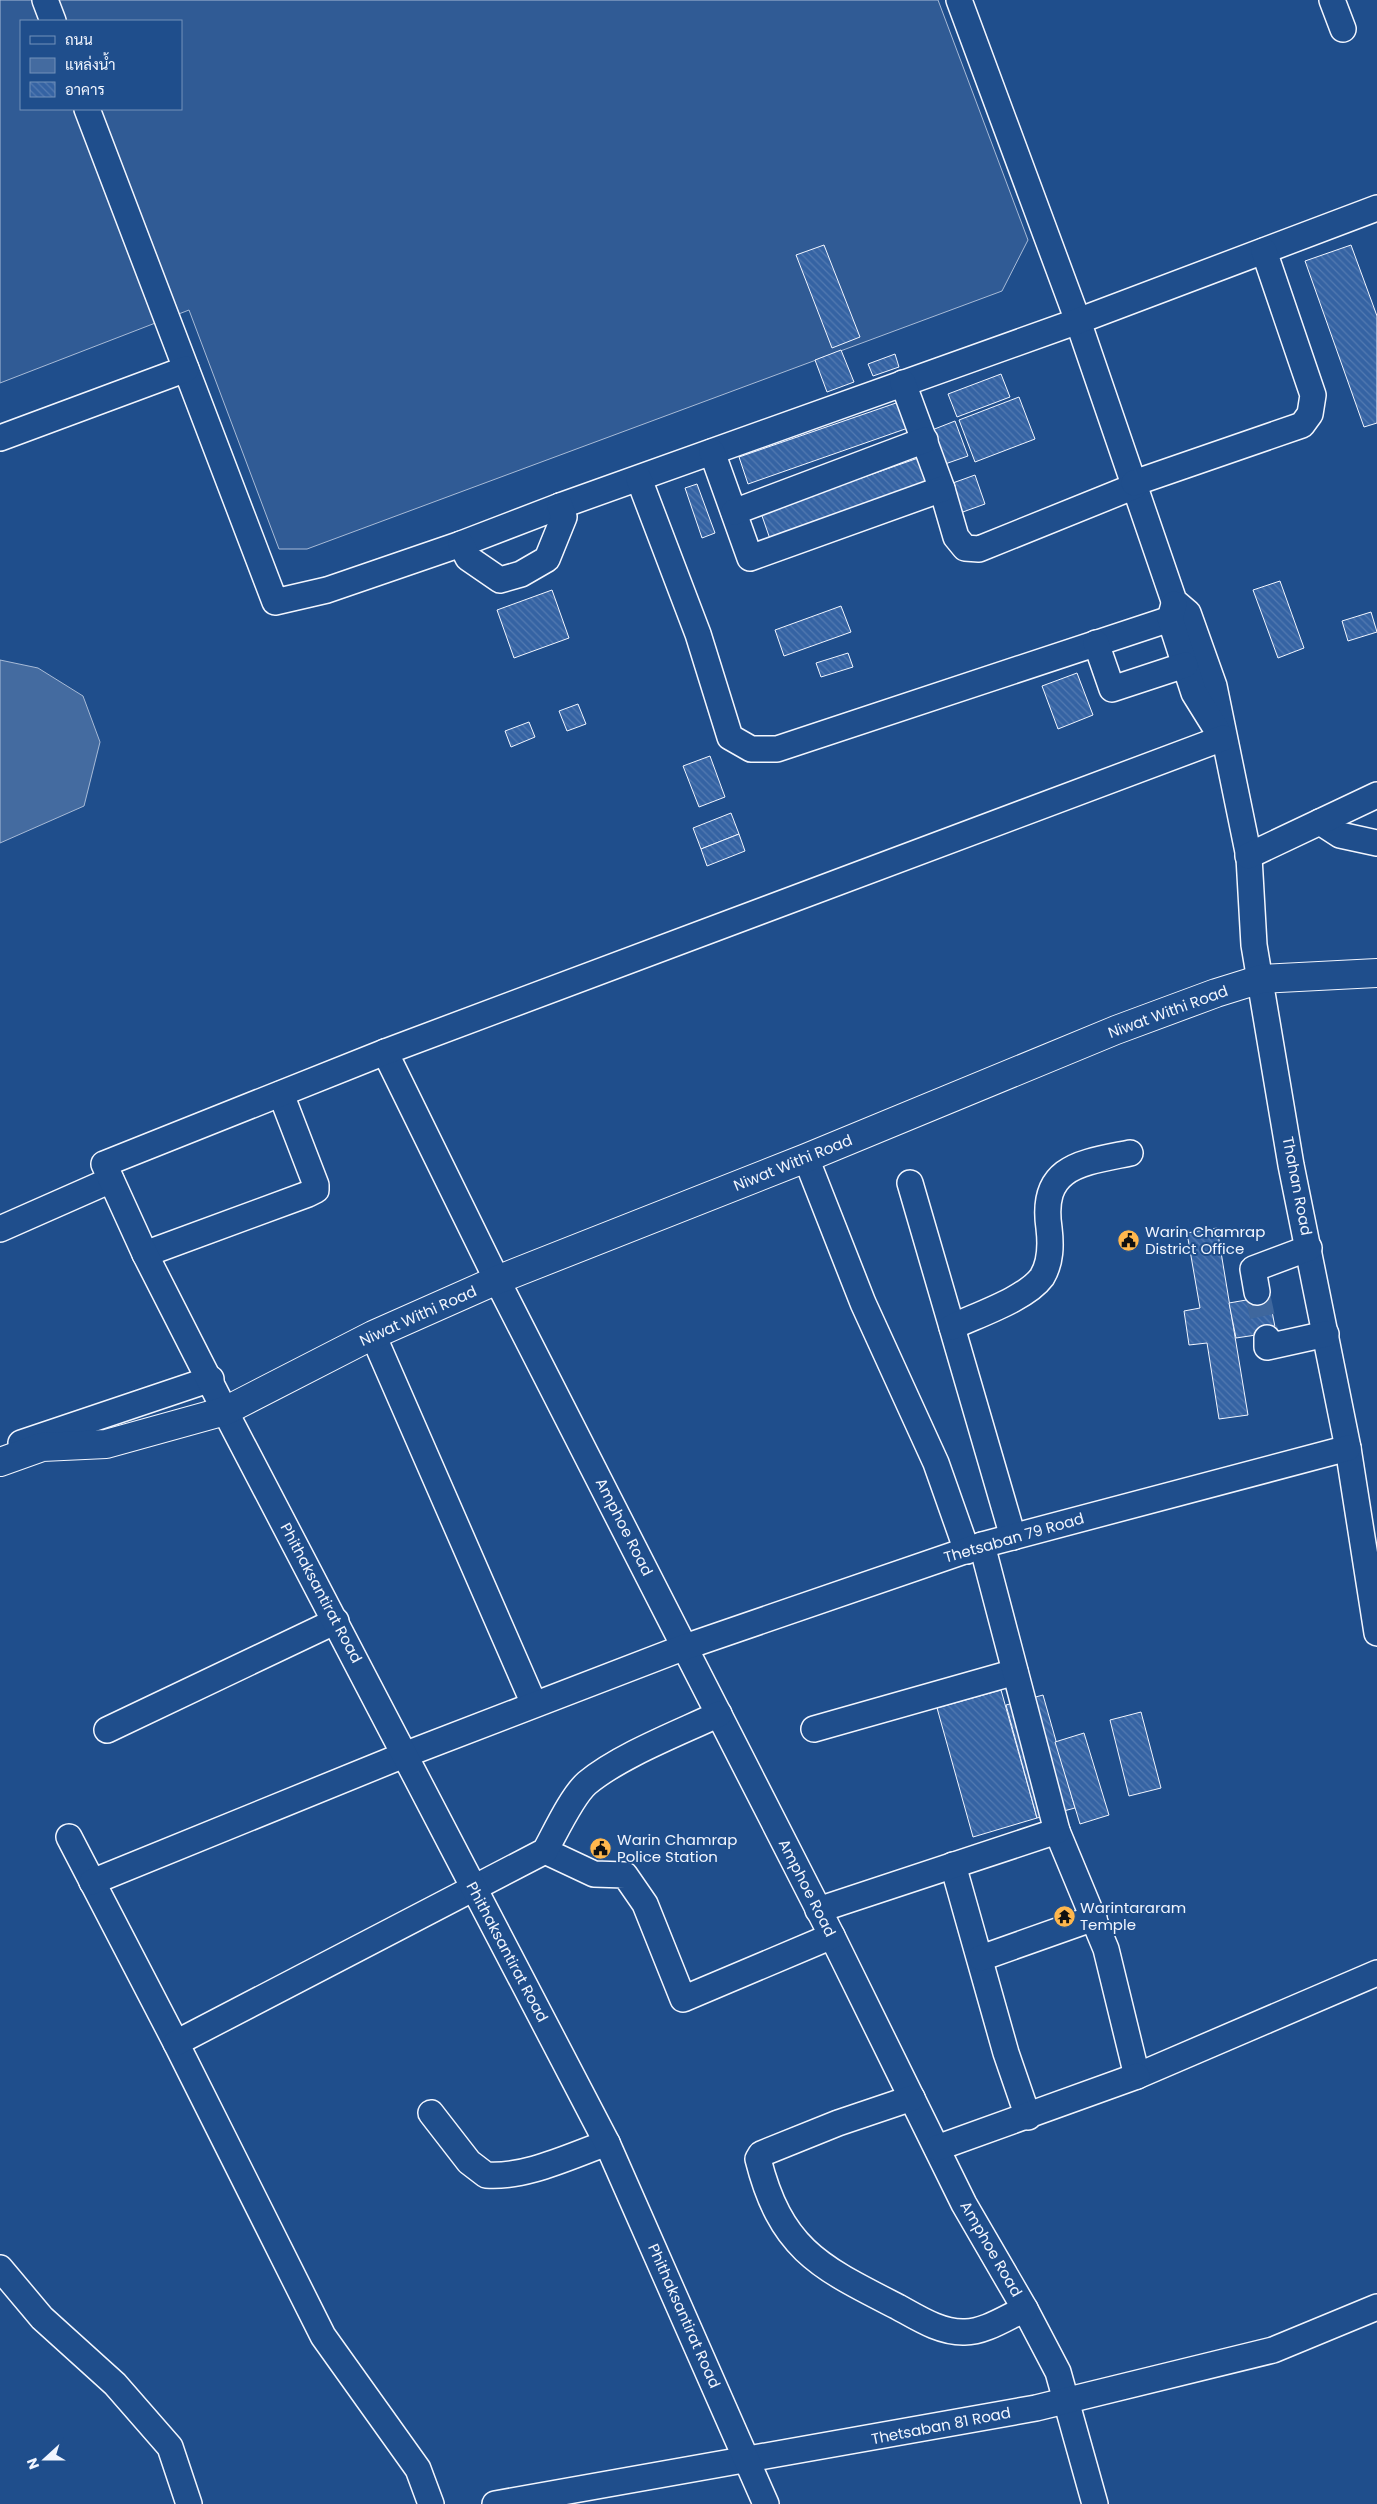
<svg xmlns="http://www.w3.org/2000/svg" width="1377" height="2504" font-family="Poppins,Sarabun,sans-serif">
	<style>
		.built { fill: #305b95; stroke: #a8bbd7; fill-rule: evenodd }
		.water { fill: #446ba0; stroke: #a8bbd7 }
		.building { fill: url(#building-back-hatch); stroke: #f2f6ff }
		.lines { fill: none; stroke-linecap: round; stroke-linejoin: round }
		.minor-tunnel { stroke: #3f679d; stroke-width: 25; stroke-dasharray: 25 12; stroke-linecap: butt }
		.minor-casing { stroke: #f2f6ff; stroke-width: 28 }
		.major-casing { stroke: #f2f6ff; stroke-width: 30 }
		.minor { stroke: #1f4e8c; stroke-width: 25 }
		.major { stroke: #1f4e8c; stroke-width: 28 }
		.labels { text-anchor: middle; stroke-width: 4; stroke-linejoin: round; paint-order: stroke }
		.street-label { font-size: 15px; fill: #f2f6ff; stroke: #1f4e8c }
		.poi-label { font-size: 15px; fill: #f2f6ff; stroke: #1f4e8c; text-anchor: start }
	</style>
	<defs>
		<pattern id="building-back-hatch" width="6" height="6" patternUnits="userSpaceOnUse" patternTransform="scale(1.25)"><rect width="6" height="6" fill="#3563a3"/><path d="M-1 5l2 2M0 0l6 6M5-1l2 2" fill="none" stroke="#537ab1"/></pattern>
	</defs>
	<rect width="100%" height="100%" fill="#1f4e8c"/>
	<!-- built -->
	<path class="built" d="M0 0H938L1028 240 1002 291 307 549H279L189 310 0 383ZM21 21H181V109H21Z"/>
	<!-- water -->
	<polygon class="water" points="0,660 38,668 83,696 100,742 84,806 0,843"/>
	<!-- building -->
	<g class="building">
		<polygon points="824,245 860,337 832,348 796,255"/>
		<polygon points="1351,245 1377,316 1377,423 1364,427 1305,261"/>
		<polygon points="841,350 854,382 827,392 815,360"/>
		<polygon points="895,354 899,367 873,376 868,364"/>
		<polygon points="1001,374 1010,397 957,417 948,394"/>
		<polygon points="1019,397 1035,439 975,462 959,420"/>
		<polygon points="899,402 908,428 748,484 739,457"/>
		<polygon points="955,421 968,456 945,464 932,430"/>
		<polygon points="921,457 930,484 770,539 761,513"/>
		<polygon points="975,475 985,504 960,513 950,484"/>
		<polygon points="697,484 715,533 702,538 685,488"/>
		<polygon points="1280,581 1304,648 1278,658 1253,590"/>
		<polygon points="552,590 569,638 514,658 497,610"/>
		<polygon points="841,606 851,632 784,656 775,630"/>
		<polygon points="1371,612 1377,632 1348,641 1342,621"/>
		<polygon points="848,653 853,667 821,677 816,663"/>
		<polygon points="1077,673 1093,715 1058,729 1042,686"/>
		<polygon points="578,704 586,724 567,731 559,711"/>
		<polygon points="529,722 535,737 511,747 505,731"/>
		<polygon points="710,756 725,797 699,807 683,766"/>
		<polygon points="731,813 739,834 701,849 693,828"/>
		<polygon points="739,834 745,851 707,866 701,849"/>
		<polygon points="1217,1228 1248,1415 1219,1419 1207,1343 1189,1345 1184,1311 1200,1308 1187,1233"/>
		<polygon points="1269,1296 1276,1332 1236,1338 1229,1303"/>
		<polygon points="1001,1690 1037,1818 973,1837 937,1708"/>
		<polygon points="1043,1695 1075,1808 1037,1818 1006,1705"/>
		<polygon points="1141,1712 1161,1788 1129,1796 1110,1720"/>
		<polygon points="1084,1733 1109,1815 1080,1824 1055,1742"/>
	</g>
	<g class="lines">
		<!-- minor-tunnel -->
		<polyline class="minor-tunnel" points="1257,1292 1267,1338"/>
		<defs>
			<g id="minor">
				<polyline points="45,0 53,21"/>
				<polyline points="959,0 1078,321 1174,601 1188,613 1214,686 1249,857 1254,945 1291,1165 1348,1448 1377,1633"/>
				<polyline points="1332,0 1343,29"/>
				<polyline points="87,109 275,602 327,590 461,544 560,506 1078,321 1377,208"/>
				<polyline points="903,383 942,489 956,537 965,548 979,549 1135,486"/>
				<polyline points="0,438 186,369"/>
				<polyline points="712,452 750,558 942,489"/>
				<polyline points="639,479 698,634 730,737 751,749 777,749 1170,619"/>
				<polyline points="1134,483 1302,425 1310,414 1313,395 1264,251"/>
				<polyline points="734,512 925,440"/>
				<polyline points="461,544 468,558 500,580 521,574 547,559 564,517 560,506"/>
				<polyline points="1174,604 1170,619 1194,693 1217,730"/>
				<polyline points="1096,643 1112,689 1185,665"/>
				<polyline points="1320,822 1340,835 1377,843"/>
				<polyline points="1248,856 1377,795"/>
				<polyline points="385,1052 497,1280 832,1936 964,2204 1025,2309 1058,2372 1095,2504"/>
				<polyline points="806,1158 863,1303 936,1463 967,1551"/>
				<polyline points="910,1183 1013,1537"/>
				<polyline points="0,1229 111,1180"/>
				<polyline points="145,1254 308,1194 316,1190 316,1185 281,1094"/>
				<polyline points="1257,1292 1253,1269 1309,1248"/>
				<path d="M952 1327C977 1315 1026 1299 1042 1277 1051 1262 1051 1245 1049 1228 1040 1166 1081 1163 1130 1153"/>
				<polyline points="373,1335 534,1704"/>
				<polyline points="1267,1338 1267,1347 1326,1334"/>
				<polyline points="21,1443 211,1379"/>
				<polyline points="814,1729 1015,1672"/>
				<polyline points="107,1730 336,1621"/>
				<polyline points="1057,1831 1106,1949 1137,2076 1377,1973"/>
				<polyline points="69,1837 176,2043 323,2336 418,2469 431,2504"/>
				<polyline points="545,1851 594,1874 625,1875 645,1904 683,1999 832,1936"/>
				<polyline points="953,1865 1006,2053 1028,2117"/>
				<polyline points="92,1882 404,1755 685,1647 982,1545 1348,1448"/>
				<polyline points="818,1910 1057,1831 982,1545"/>
				<polyline points="981,1958 1094,1918"/>
				<path d="M176 2043 545 1851C555 1833 572 1796 587 1783 621 1755 679 1733 719 1714"/>
				<path d="M912 2098 838 2123 761 2154 758 2159C781 2250 820 2267 898 2307 918 2318 941 2333 965 2332 985 2332 1007 2317 1025 2309"/>
				<path d="M431 2113 469 2162 486 2175C526 2178 570 2156 607 2143"/>
				<polyline points="937,2148 1137,2076"/>
				<polyline points="0,2268 42,2318 115,2384 170,2447 189,2504"/>
				<polyline points="495,2504 1036,2408 1273,2350 1377,2307"/>
				<polyline points="766,2504 607,2143 225,1411 145,1254 104,1164 385,1052 1223,738"/>
			</g>
			<polyline id="major" points="0,1462 42,1447 106,1444 225,1411 373,1335 497,1280 806,1158 1116,1030 1216,993 1261,979 1377,973"/>
		</defs>
		<!-- minor casing -->
		<use href="#minor" class="minor-casing"/>
		<!-- major casing -->
		<use href="#major" class="major-casing"/>
		<!-- minor -->
		<use href="#minor" class="minor"/>
		<!-- major -->
		<use href="#major" class="major"/>
	</g>
	<!-- icons -->
	<defs>
		<symbol id="civic-disc" viewBox="-11 -11 22 22"><circle r="9.5" fill="#ffb74d" stroke="#1f4e8c"/><path d="M-.6-6.5H3V-4.5H.6V-3L4-1V1h2V6H-6V1h2V-1L-.6-3ZM-1.2 2.5V6h2.4V2.5Z" fill="#111"/></symbol>
		<symbol id="temple-disc" viewBox="-11 -11 22 22"><circle r="9.5" fill="#ffb74d" stroke="#1f4e8c"/><path d="M0-6L5-2H3V0L6.5 2.5H4V6H1.5V3h-3V6H-4V2.5H-6.5L-3 0V-2H-5Z" fill="#111"/></symbol>
	</defs>
	<g fill-rule="evenodd">
		<use href="#civic-disc" x="1116" y="1228" width="25" height="25"/>
		<use href="#civic-disc" x="588" y="1836" width="25" height="25"/>
		<use href="#temple-disc" x="1052" y="1904" width="25" height="25"/>
	</g>
	<g class="labels">
		<!-- street labels -->
		<g class="street-label">
			<text transform="translate(1168 1012) rotate(-20)" y="5">Niwat Withi Road</text>
			<text transform="translate(793 1163) rotate(-22)" y="5">Niwat Withi Road</text>
			<text transform="translate(1297 1186) rotate(79)" y="5">Thahan Road</text>
			<text transform="translate(418 1316) rotate(-24)" y="5">Niwat Withi Road</text>
			<text transform="translate(624 1527) rotate(63)" y="5">Amphoe Road</text>
			<text transform="translate(1014 1538) rotate(-16)" y="5">Thetsaban 79 Road</text>
			<text transform="translate(321 1593) rotate(62)" y="5">Phithaksantirat Road</text>
			<text transform="translate(807 1888) rotate(63)" y="5">Amphoe Road</text>
			<text transform="translate(507 1952) rotate(62)" y="5">Phithaksantirat Road</text>
			<text transform="translate(991 2249) rotate(60)" y="5">Amphoe Road</text>
			<text transform="translate(684 2316) rotate(66)" y="5">Phithaksantirat Road</text>
			<text transform="translate(941 2426) rotate(-11)" y="5">Thetsaban 81 Road</text>
		</g>
		<!-- poi labels -->
		<g class="poi-label">
			<text x="1145" y="1237">Warin Chamrap<tspan x="1145" dy="17">District Office</tspan></text>
			<text x="617" y="1845">Warin Chamrap<tspan x="617" dy="17">Police Station</tspan></text>
			<text x="1080" y="1913">Warintararam<tspan x="1080" dy="17">Temple</tspan></text>
		</g>
	</g>
	<!-- legend -->
	<rect x="20" y="20" width="162" height="90" fill="#1f4e8c" stroke="#7391ba"/>
	<rect x="30" y="36" width="25" height="8" fill="#1f4e8c" stroke="#7391ba"/>
	<text x="65" y="45" font-size="15" fill="#f2f6ff">ถนน</text>
	<rect x="30" y="58" width="25" height="15" fill="#446ba0" stroke="#7391ba"/>
	<text x="65" y="70" font-size="15" fill="#f2f6ff">แหล่งน้ำ</text>
	<rect x="30" y="82" width="25" height="15" fill="url(#building-back-hatch)" stroke="#7391ba"/>
	<text x="65" y="95" font-size="15" fill="#f2f6ff">อาคาร</text>
	<!-- north arrow -->
	<g transform="translate(45 2459) rotate(249)" stroke="#1f4e8c" stroke-width="4" paint-order="stroke">
	<path d="M0-4L9 19L0 12L-9 19Z" fill="#f2f6ff"/>
	<text y="-8" font-size="14" font-weight="bold" text-anchor="middle" fill="#f2f6ff">N</text>
	</g>
</svg>
